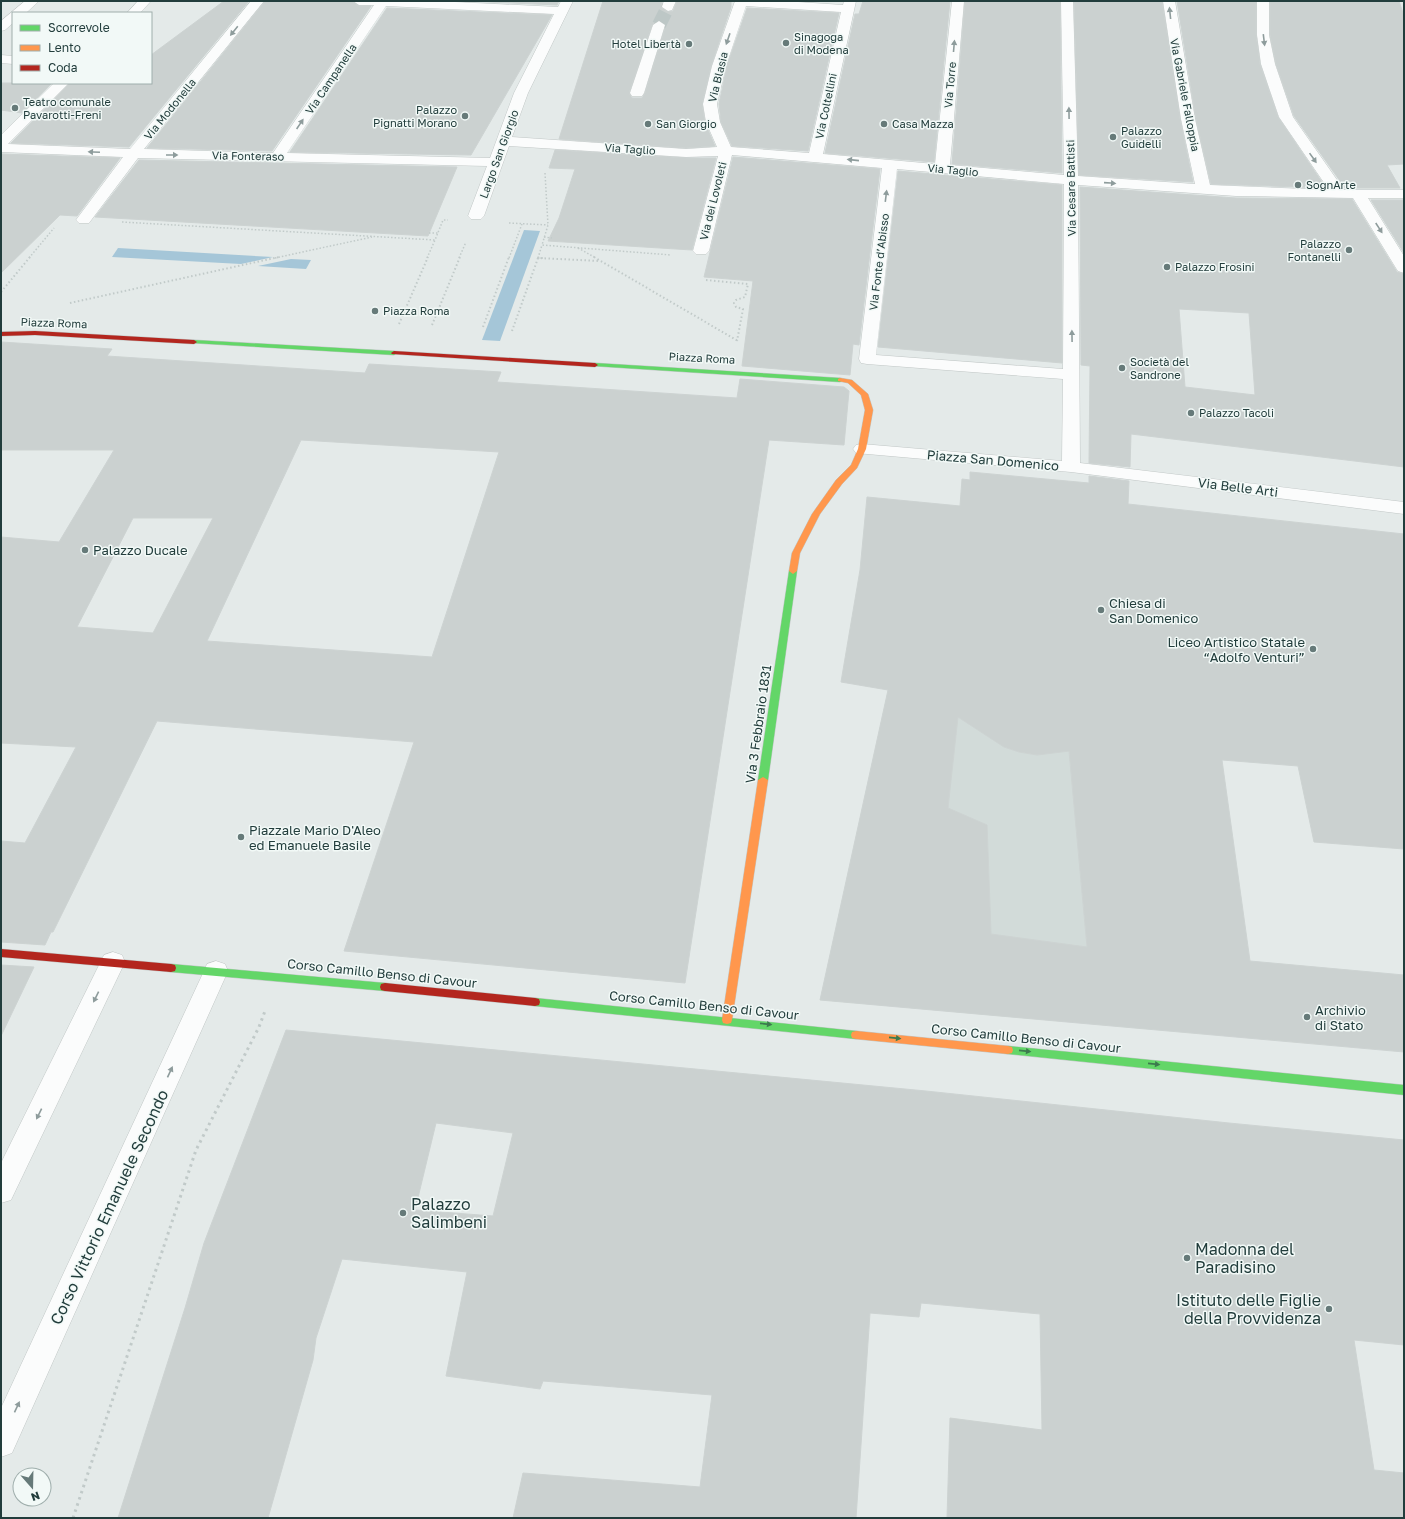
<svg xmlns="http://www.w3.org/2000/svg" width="1405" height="1519" font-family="'Golos Text',sans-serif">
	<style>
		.built { fill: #d2dbd9 }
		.water { fill: #a5c6d8 }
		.building { fill: #cbd1d0; stroke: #cdd3d2; fill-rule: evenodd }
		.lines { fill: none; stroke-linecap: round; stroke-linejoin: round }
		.street-tunnel { stroke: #bdc7c6; stroke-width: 14; stroke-dasharray: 14 7; stroke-linecap: butt }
		.street-casing { stroke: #c1c7c6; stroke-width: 1 }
		.fast-casing { stroke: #c0c7c6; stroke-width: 1 }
		.slow-casing { stroke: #c0c7c6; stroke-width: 1 }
		.jam-casing { stroke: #c0c7c6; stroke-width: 1 }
		.path-far2 { stroke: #c1cac9; stroke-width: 1.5; stroke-dasharray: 1.5 2; stroke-linecap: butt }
		.path-far1 { stroke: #c1cac9; stroke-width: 2; stroke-dasharray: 1.5 2.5; stroke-linecap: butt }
		.path { stroke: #c1cac9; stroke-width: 3; stroke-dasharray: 2.5 4; stroke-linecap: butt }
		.street { fill: #fbfcfc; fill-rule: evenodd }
		.fast { fill: #63d668; fill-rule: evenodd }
		.slow { fill: #ff974d; fill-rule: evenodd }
		.jam { fill: #b3261e; fill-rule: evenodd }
		.oneway { fill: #8e9c9c }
		.oneway2 { fill: #3c7a4e }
		.poi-dot { fill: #667a79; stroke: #f2f9f7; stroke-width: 1.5 }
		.labels { text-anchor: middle; stroke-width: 3; stroke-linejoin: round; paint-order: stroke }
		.far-poi-label { font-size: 11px; fill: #223d3c; stroke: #f2f9f7; text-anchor: start }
		.far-street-label { font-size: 11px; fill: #223d3c; stroke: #f2f9f7 }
		.street-label { font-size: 13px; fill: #223d3c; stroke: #f2f9f7 }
		.poi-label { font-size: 13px; fill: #223d3c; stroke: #f2f9f7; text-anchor: start }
		.near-poi-label { font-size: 16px; fill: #223d3c; stroke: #f2f9f7; text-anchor: start }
		.near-street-label { font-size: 16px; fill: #223d3c; stroke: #f2f9f7 }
	</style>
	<rect width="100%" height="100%" fill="#e4eae9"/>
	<!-- built -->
	<polygon class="built" points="888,690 978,705 1004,747 1019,752 1037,755 1069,747 1087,947 1148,1029 820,1000"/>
	<!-- water -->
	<g class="water">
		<polygon points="524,230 540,231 500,341 482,340"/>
		<polygon points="118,248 273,257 241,264 112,257"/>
		<polygon points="291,259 311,260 306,269 258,266"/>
	</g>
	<!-- building -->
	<g class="building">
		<polygon points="224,1 249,1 129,147 11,143 70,83 151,83 151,55"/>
		<polygon points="265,1 352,1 359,6 371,6 272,151 147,148"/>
		<polygon points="466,1 559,1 557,5"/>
		<path d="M603 1H662L661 7 668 12 673 11 677 1H731V7L711 66 702 104 705 123 715 146 686 148 559 139ZM658 20 666 25 645 93 642 98H632L629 93 652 25Z"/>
		<polygon points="863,1 950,1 934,162 825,153 855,14 859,14"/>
		<polygon points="965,1 1060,1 1062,173 952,164"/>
		<polygon points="1074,1 1162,1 1180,119 1193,182 1079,175"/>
		<polygon points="1177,1 1256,1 1256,35 1260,64 1278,117 1326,188 1211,184 1196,119"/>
		<polygon points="1270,1 1399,1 1404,16 1404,164 1387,165 1400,188 1345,188 1294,116 1276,64 1270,35"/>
		<polygon points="387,8 552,15 471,155 290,152"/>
		<polygon points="747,8 839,13 808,151 732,146 721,122 719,104 727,66"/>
		<polygon points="1,83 52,83 22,113 1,110"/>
		<polygon points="555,150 686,158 716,158 692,250 548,241 559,218 575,169 549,168"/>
		<polygon points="1,154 120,158 77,216 60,215 1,273"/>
		<polygon points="733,157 880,169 859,345 853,344 850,375 742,366 753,281 704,277"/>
		<polygon points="139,160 457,167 428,236 95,217"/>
		<polygon points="898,171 1062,185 1062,363 878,347"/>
		<path d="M1080 187 1236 198 1352 199 1397 272 1404 274V467L1131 434 1130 467 1089 463 1090 366 1081 365ZM1179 309 1249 313 1255 395 1185 387Z"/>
		<polygon points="1371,200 1404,200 1404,253"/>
		<path d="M1 342 112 349 107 356 365 373 369 364 501 372 497 382 737 398 740 379 844 387 849 391 844 445 769 440 685 983 344 951 414 742 157 721 53 932H51L45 945 1 942V841L25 843 76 747 1 743V537L59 542 114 450H1ZM301 440 499 452 432 657 207 641ZM133 518H213L153 633 77 627Z"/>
		<path d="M970 472 1089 483V476L1129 481 1128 504 1404 534V849L1314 842 1298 766 1222 760 1250 961 1404 975V1052L820 1000 888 690 841 682 860 570 867 497 960 506 962 479 970 480ZM958 717 1004 747 1019 752 1037 755 1069 751 1087 947 991 934 987 825 948 808Z"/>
		<polygon points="1,965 34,967 1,1036"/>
		<path d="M286 1030 926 1091 1229 1123 1404 1140V1345L1354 1340 1374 1470 1404 1473V1518H947L950 1418 1042 1430 1040 1314 921 1303 919 1317 870 1313 856 1518H513L523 1473 700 1487 712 1395 543 1381 540 1389 446 1376 467 1272 342 1259 316 1338 313 1360 268 1518H118L185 1308 204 1243ZM436 1123 513 1133 493 1216 415 1210Z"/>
	</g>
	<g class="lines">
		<!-- street-tunnel -->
		<polyline class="street-tunnel" points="659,25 668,7"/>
		<defs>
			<g id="street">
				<polygon points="25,1 39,1 26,13 13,13 13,23 5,30 1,31 1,21"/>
				<polygon points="138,1 151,1 140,13 127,13"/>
				<path d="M251 1H264L144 149 273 153 374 5H359L353 1H435L558 7 561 1H573L528 93 512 137 686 149 717 147 706 122 703 104 712 66 735 1H783L843 5 844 1H856L823 154 935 164 952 1H964L950 165 1064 175 1061 1H1073L1078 176 1195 184 1181 119 1163 1H1175L1195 119 1210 185 1329 190 1279 117 1261 64 1257 35V1H1269V35L1275 64 1293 117 1344 190H1404V198H1368L1404 256V273L1398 271 1396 268 1353 198 1236 196 1078 185 1080 463 1404 502V514L1071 472 856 453 853 449 856 445 862 444 1062 461 1063 379 867 364 861 363 859 359 882 168 732 155 709 251 706 254H696L693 251 718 156 686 157 509 146 484 216 481 219H471L468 216 487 166 138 158 89 223H79L76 220 123 157 1 152V135L54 83H69L8 144 130 149ZM386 6 554 14 514 93 490 158 287 153ZM746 6 841 12 809 153 731 147 720 122 717 104 726 66ZM897 169 1064 184 1063 369 876 355Z"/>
				<polygon points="664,1 676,1 672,10 668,11 662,7"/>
				<polygon points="659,21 665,25 644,93 642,96 632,96 630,93 653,25"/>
				<polygon points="1,55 13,56 13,64 1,63"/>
				<polygon points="113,952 122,955 125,962 11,1200 1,1203 1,1163 104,955"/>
				<polygon points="216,961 225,964 228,971 12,1453 1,1457 1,1408 204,971 207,964"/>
			</g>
			<g id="fast">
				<polygon points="194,340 394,351 397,353 394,355 192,343 192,341"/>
				<polygon points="595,363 840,378 844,380 840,382 593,366 593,364"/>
				<polygon points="793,568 797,571 768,780 763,783 758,780 789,571"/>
				<polygon points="171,964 385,983 389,984 390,987 389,990 385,991 171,972 167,971 166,968 167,965"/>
				<polygon points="535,998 856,1031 860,1032 861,1035 860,1038 856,1039 535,1006 531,1005 530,1002 531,999"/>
				<polygon points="1008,1046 1404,1085 1404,1095 1008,1054 1004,1053 1003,1050 1004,1047"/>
			</g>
			<g id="slow">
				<polygon points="840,378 852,380 868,394 873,410 866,449 857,468 842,484 820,514 800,553 797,571 793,574 789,571 792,553 812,514 836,480 851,465 858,449 865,410 861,395 848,383 838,381 838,379"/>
				<polygon points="763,777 768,780 732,1020 731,1023 727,1024 723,1023 722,1020 758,780"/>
				<polygon points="856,1031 1008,1046 1012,1047 1013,1050 1012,1053 1008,1054 856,1039 852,1038 851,1035 852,1032"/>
			</g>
			<g id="jam">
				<polygon points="35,331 194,340 197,342 194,344 35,335 1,336 1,332"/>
				<polygon points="394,351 595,363 598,365 595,367 392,354 391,353"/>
				<polygon points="1,949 171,964 175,965 176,968 175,971 171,972 1,957"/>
				<polygon points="385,983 535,998 539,999 540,1002 539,1005 535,1006 385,991 381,990 380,987 381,984"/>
			</g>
		</defs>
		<!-- street casing -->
		<use href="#street" class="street-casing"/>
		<!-- fast casing -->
		<use href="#fast" class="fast-casing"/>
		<!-- slow casing -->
		<use href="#slow" class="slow-casing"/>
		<!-- jam casing -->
		<use href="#jam" class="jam-casing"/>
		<!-- path-far2 -->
		<g class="path-far2">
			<polyline points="545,173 548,225 542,245 671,255"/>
			<polyline points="122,222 435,240 443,220 448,220"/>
			<polyline points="509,223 548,225"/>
			<polyline points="429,233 438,233"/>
			<polyline points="544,237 552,238"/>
			<polyline points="578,248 596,258"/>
			<polyline points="29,258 54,228"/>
			<polyline points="275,258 372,237"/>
			<polyline points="427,258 435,240"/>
			<polyline points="459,258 466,242"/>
			<polyline points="509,258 522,224"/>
			<polyline points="538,258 542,245"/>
			<polyline points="538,258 543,258"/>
		</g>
		<!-- path-far1 -->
		<g class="path-far1">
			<polyline points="594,257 738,341"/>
			<polyline points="706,280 748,284 745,297 736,300 734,303 736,307 743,309 737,341"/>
			<polyline points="1,292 30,257"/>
			<polyline points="70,303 279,257"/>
			<polyline points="399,324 428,257"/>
			<polyline points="432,325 460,257"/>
			<polyline points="483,327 509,257"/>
			<polyline points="512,331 538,258 600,261"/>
		</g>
		<!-- path -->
		<polyline class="path" points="73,1518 196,1150 259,1027 265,1011"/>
		<!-- street -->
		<use href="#street" class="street"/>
		<!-- fast -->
		<use href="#fast" class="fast"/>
		<!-- slow -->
		<use href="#slow" class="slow"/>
		<!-- jam -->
		<use href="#jam" class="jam"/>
	</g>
	<!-- one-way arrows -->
	<defs><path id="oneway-solid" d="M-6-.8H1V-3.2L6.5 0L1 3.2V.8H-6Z"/></defs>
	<g class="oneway">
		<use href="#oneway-solid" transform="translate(1170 13) rotate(-96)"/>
		<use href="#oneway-solid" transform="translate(234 31) rotate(129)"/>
		<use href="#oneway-solid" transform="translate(728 39) rotate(109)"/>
		<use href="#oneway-solid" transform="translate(1264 40) rotate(83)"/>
		<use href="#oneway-solid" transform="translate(954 46) rotate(-85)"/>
		<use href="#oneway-solid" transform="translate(1069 113) rotate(-91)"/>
		<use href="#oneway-solid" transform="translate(300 124) rotate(-56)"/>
		<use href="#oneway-solid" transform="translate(94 152) rotate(-177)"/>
		<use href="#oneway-solid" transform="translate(172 155)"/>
		<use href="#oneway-solid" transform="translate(1313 158) rotate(55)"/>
		<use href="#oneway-solid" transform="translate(853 160) rotate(-174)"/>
		<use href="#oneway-solid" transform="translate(1110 183) rotate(4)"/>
		<use href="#oneway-solid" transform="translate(886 196) rotate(-83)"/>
		<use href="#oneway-solid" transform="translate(1379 228) rotate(57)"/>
		<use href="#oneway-solid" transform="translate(1072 336) rotate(-91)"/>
		<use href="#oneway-solid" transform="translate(96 997) rotate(116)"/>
		<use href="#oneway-solid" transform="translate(170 1072) rotate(-65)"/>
		<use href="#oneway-solid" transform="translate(39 1114) rotate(116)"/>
		<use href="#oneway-solid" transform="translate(17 1407) rotate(-65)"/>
	</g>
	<g class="oneway2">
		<use href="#oneway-solid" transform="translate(766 1024) rotate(6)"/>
		<use href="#oneway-solid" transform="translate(895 1038) rotate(6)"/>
		<use href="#oneway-solid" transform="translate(1025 1051) rotate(6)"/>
		<use href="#oneway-solid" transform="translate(1154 1064) rotate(6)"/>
	</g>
	<!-- markers -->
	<g class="poi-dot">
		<circle cx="786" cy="43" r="4"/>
		<circle cx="689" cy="44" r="4"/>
		<circle cx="15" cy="108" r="4"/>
		<circle cx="465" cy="116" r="4"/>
		<circle cx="648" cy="124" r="4"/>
		<circle cx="884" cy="124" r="4"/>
		<circle cx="1113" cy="137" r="4"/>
		<circle cx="1298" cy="185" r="4"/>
		<circle cx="1349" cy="250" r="4"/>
		<circle cx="1167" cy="267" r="4"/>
		<circle cx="375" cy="311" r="4"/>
		<circle cx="1122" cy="368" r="4"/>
		<circle cx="1191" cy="413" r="4"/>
		<circle cx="85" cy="550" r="4"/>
		<circle cx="1101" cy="610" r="4"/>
		<circle cx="1313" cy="649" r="4"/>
		<circle cx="241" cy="837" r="4"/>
		<circle cx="1307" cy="1017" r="4"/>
		<circle cx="403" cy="1213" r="4"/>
		<circle cx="1187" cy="1258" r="4"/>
		<circle cx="1329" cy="1309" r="4"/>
	</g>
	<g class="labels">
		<!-- far-poi labels -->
		<g class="far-poi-label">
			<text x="794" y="41">Sinagoga<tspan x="794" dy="13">di Modena</tspan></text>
			<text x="681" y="48" text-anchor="end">Hotel Libertà</text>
			<text x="23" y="106">Teatro comunale<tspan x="23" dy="13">Pavarotti-Freni</tspan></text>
			<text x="457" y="114" text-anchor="end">Palazzo<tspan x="457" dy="13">Pignatti Morano</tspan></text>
			<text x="656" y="128">San Giorgio</text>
			<text x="892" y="128">Casa Mazza</text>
			<text x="1121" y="135">Palazzo<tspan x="1121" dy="13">Guidelli</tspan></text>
			<text x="1306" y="189">SognArte</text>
			<text x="1341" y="248" text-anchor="end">Palazzo<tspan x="1341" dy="13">Fontanelli</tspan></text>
			<text x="1175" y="271">Palazzo Frosini</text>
			<text x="383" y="315">Piazza Roma</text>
			<text x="1130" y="366">Società del<tspan x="1130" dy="13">Sandrone</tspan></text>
			<text x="1199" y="417">Palazzo Tacoli</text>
		</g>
		<!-- far-street labels -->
		<g class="far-street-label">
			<text transform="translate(718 77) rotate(-76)" y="4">Via Blasia</text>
			<text transform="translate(331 79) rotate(-56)" y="4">Via Campanella</text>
			<text transform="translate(950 85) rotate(-85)" y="4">Via Torre</text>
			<text transform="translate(1185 95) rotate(79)" y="4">Via Gabriele Falloppia</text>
			<text transform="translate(826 106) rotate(-78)" y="4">Via Coltellini</text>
			<text transform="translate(170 109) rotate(-51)" y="4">Via Modonella</text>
			<text transform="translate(630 149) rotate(4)" y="4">Via Taglio</text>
			<text transform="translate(499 154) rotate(-70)" y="4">Largo San Giorgio</text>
			<text transform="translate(248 156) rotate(1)" y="4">Via Fonteraso</text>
			<text transform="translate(953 170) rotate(5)" y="4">Via Taglio</text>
			<text transform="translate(1071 188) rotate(-91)" y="4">Via Cesare Battisti</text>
			<text transform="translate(713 201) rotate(-76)" y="4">Via dei Lovoleti</text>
			<text transform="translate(879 262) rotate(-83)" y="4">Via Fonte d’Abisso</text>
			<text transform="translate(54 323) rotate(2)" y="4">Piazza Roma</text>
			<text transform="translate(702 358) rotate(3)" y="4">Piazza Roma</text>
		</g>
		<!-- street labels -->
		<g class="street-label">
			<text transform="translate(993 460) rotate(5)" y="5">Piazza San Domenico</text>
			<text transform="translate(1238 487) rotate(7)" y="5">Via Belle Arti</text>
			<text transform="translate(758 724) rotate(-82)" y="5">Via 3 Febbraio 1831</text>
			<text transform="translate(382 973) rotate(6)" y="5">Corso Camillo Benso di Cavour</text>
			<text transform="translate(704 1005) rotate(6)" y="5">Corso Camillo Benso di Cavour</text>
			<text transform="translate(1026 1038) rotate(6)" y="5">Corso Camillo Benso di Cavour</text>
		</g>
		<!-- poi labels -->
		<g class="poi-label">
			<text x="93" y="555">Palazzo Ducale</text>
			<text x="1109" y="608">Chiesa di<tspan x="1109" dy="15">San Domenico</tspan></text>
			<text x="1305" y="647" text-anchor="end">Liceo Artistico Statale<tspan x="1305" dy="15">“Adolfo Venturi”</tspan></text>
			<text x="249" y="835">Piazzale Mario D'Aleo<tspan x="249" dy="15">ed Emanuele Basile</tspan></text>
			<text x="1315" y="1015">Archivio<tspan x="1315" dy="15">di Stato</tspan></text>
		</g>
		<!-- near-poi labels -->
		<g class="near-poi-label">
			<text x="411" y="1210">Palazzo<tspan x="411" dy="18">Salimbeni</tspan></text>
			<text x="1195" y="1255">Madonna del<tspan x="1195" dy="18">Paradisino</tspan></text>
			<text x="1321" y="1306" text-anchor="end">Istituto delle Figlie<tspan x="1321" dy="18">della Provvidenza</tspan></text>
		</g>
		<!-- near-street labels -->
		<g class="near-street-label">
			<text transform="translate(109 1207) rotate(-65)" y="6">Corso Vittorio Emanuele Secondo</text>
		</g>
	</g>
	<!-- border -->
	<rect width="1405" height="1519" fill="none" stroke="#223d3c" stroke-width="4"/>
	<!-- legend -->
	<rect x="12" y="12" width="140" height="72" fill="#f2f9f7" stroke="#9faeac"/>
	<rect x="20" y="25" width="20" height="6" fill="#63d668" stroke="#9faeac"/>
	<text x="48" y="32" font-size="12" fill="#223d3c">Scorrevole</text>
	<rect x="20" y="45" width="20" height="6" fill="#ff974d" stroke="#9faeac"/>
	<text x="48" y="52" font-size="12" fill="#223d3c">Lento</text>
	<rect x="20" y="65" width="20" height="6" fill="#b3261e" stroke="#9faeac"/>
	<text x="48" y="72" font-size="12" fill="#223d3c">Coda</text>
	<!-- north arrow -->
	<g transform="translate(32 1487) rotate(160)"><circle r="19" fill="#f2f9f7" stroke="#9faeac"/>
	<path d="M0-3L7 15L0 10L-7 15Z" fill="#667a79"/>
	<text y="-6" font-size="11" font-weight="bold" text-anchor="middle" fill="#223d3c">N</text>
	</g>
</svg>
